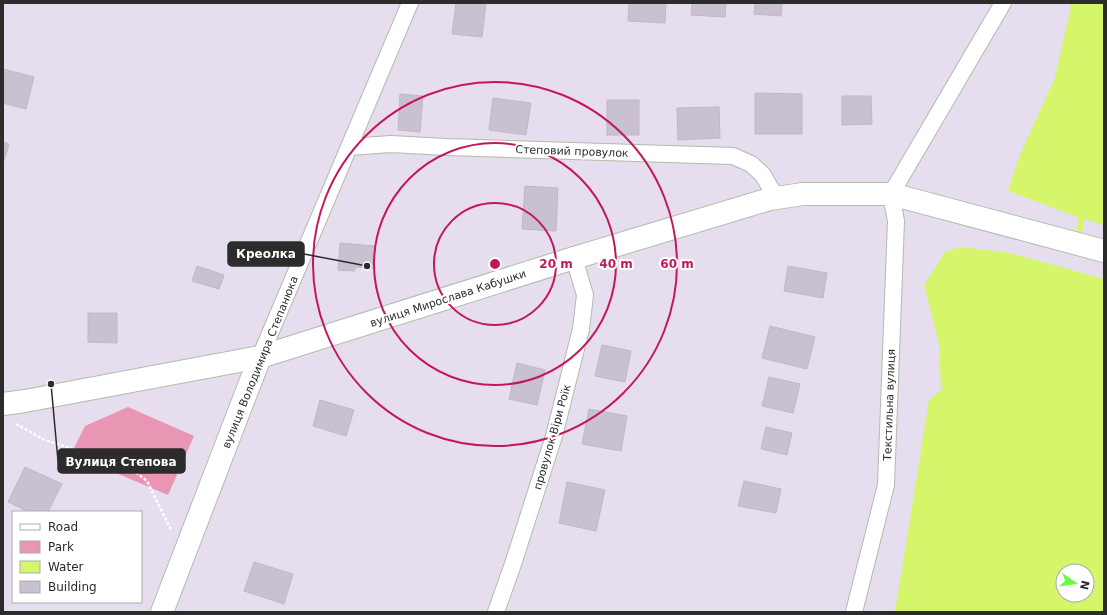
<svg xmlns="http://www.w3.org/2000/svg" width="1107" height="615" font-family="'DejaVu Sans',sans-serif">
	<style>
		.green { fill: #e896b4 }
		.water { fill: #d5f66a; fill-rule: evenodd }
		.lines { fill: none; stroke-linecap: round; stroke-linejoin: round }
		.stream { stroke: #d5f66a; stroke-width: 6 }
		.building { fill: #cac1d0; stroke: #c2b6ca }
		.street-casing { stroke: #b1bcad; stroke-width: 18 }
		.secondary-casing { stroke: #b1bcad; stroke-width: 24 }
		.path { stroke: #fff; stroke-width: 2.5; stroke-dasharray: 3 2; stroke-linecap: butt }
		.street { stroke: #fff; stroke-width: 16 }
		.secondary { stroke: #fff; stroke-width: 22 }
		.ring { fill: none; stroke: #c2185b; stroke-width: 2 }
		.labels { text-anchor: middle; stroke-width: 4; stroke-linejoin: round; paint-order: stroke }
		.street-label { font-size: 11px; fill: #2c2c2c; stroke: #fff }
		.centre { fill: #c2185b; stroke: #fff; stroke-width: 2 }
		.ring-label { font-size: 12px; text-anchor: middle; font-weight: bold; fill: #c2185b; stroke: #fff; stroke-width: 4; stroke-linejoin: round; paint-order: stroke }
		.leader { fill: none; stroke: #2c2c2c; stroke-width: 1.5 }
		.callout-dot { fill: #2c2c2c; stroke: #fff; stroke-width: 1.5 }
		.callout { fill: #2c2c2c; stroke: #2c2c2c; stroke-width: 1.5 }
		.callout-label { font-size: 12px; text-anchor: middle; font-weight: bold; fill: #fff }
	</style>
	<rect width="100%" height="100%" fill="#e6ddee"/>
	<!-- green -->
	<polygon class="green" points="128,407 194,436 168,495 71,454 85,426"/>
	<!-- water -->
	<g class="water">
		<polygon points="1069,3 1104,3 1104,225 1081,218 1008,191 1019,157 1054,80 1071,8"/>
		<path d="M961 247 1011 253 1104 279V612H895L929 400 941 390 939 344 924 285 945 252ZM1063 571H1087V595H1063Z"/>
	</g>
	<g class="lines">
		<!-- stream -->
		<polyline class="stream" points="1078,240 1081,218"/>
	</g>
	<!-- building -->
	<g class="building">
		<polygon points="456,3 486,3 482,37 452,34"/>
		<polygon points="629,3 666,3 665,23 628,21"/>
		<polygon points="692,3 726,3 725,17 691,15"/>
		<polygon points="755,3 782,3 781,16 754,14"/>
		<polygon points="3,69 34,77 26,109 3,103"/>
		<polygon points="755,93 802,94 802,134 755,134"/>
		<polygon points="400,94 423,96 420,132 398,130"/>
		<polygon points="842,96 871,96 872,124 842,125"/>
		<polygon points="493,98 531,103 526,135 489,130"/>
		<rect x="607" y="100" width="32" height="35"/>
		<polygon points="719,107 720,138 678,140 677,108"/>
		<polygon points="3,142 9,144 3,164"/>
		<polygon points="525,186 558,188 556,231 522,229"/>
		<polygon points="340,243 375,246 374,268 355,267 355,271 338,270"/>
		<polygon points="197,266 224,275 219,289 192,281"/>
		<polygon points="788,266 827,273 823,298 784,291"/>
		<polygon points="88,313 117,313 117,343 88,342"/>
		<polygon points="770,326 815,337 807,369 762,358"/>
		<polygon points="602,345 631,351 625,382 595,376"/>
		<polygon points="517,363 545,370 537,405 509,399"/>
		<polygon points="769,377 800,384 793,413 762,406"/>
		<polygon points="320,400 354,410 346,436 313,426"/>
		<polygon points="589,409 627,416 621,451 582,444"/>
		<polygon points="766,427 792,433 787,455 761,449"/>
		<polygon points="25,467 62,484 48,512 29,512 8,502"/>
		<polygon points="744,481 781,489 776,513 738,506"/>
		<polygon points="567,482 605,490 596,531 559,523"/>
		<polygon points="254,562 293,574 284,604 244,591"/>
	</g>
	<g class="lines">
		<defs>
			<g id="street">
				<polyline points="349,147 391,144 446,147 733,156 751,164 763,175 776,198"/>
				<polyline points="260,357 410,3"/>
				<polyline points="496,612 513,564 554,436 581,329 585,295 574,258"/>
				<polyline points="854,612 886,485 896,221 891,194 1003,3"/>
			</g>
			<g id="secondary">
				<polyline points="3,404 25,401 260,357 574,258 770,199 803,194 891,194 1104,251"/>
				<polyline points="162,612 260,357"/>
			</g>
		</defs>
		<!-- street casing -->
		<use href="#street" class="street-casing"/>
		<!-- secondary casing -->
		<use href="#secondary" class="secondary-casing"/>
		<!-- path -->
		<polyline class="path" points="16,424 45,440 129,467 147,481 171,530"/>
		<!-- street -->
		<use href="#street" class="street"/>
		<!-- secondary -->
		<use href="#secondary" class="secondary"/>
	</g>
	<!-- distance rings -->
	<g class="ring">
		<circle cx="495" cy="264" r="61"/>
		<circle cx="495" cy="264" r="121"/>
		<circle cx="495" cy="264" r="182"/>
	</g>
	<g class="labels">
		<!-- street labels -->
		<g class="street-label">
			<text transform="translate(572 151) rotate(2)" y="4">Степовий провулок</text>
			<text transform="translate(448 298) rotate(-18)" y="4">вулиця Мирослава Кабушки</text>
			<text transform="translate(260 362) rotate(-68)" y="4">вулиця Володимира Степанюка</text>
			<text transform="translate(889 405) rotate(-88)" y="4">Текстильна вулиця</text>
			<text transform="translate(552 437) rotate(-74)" y="4">провулок Віри Роїк</text>
		</g>
	</g>
	<circle cx="495" cy="264" r="6" class="centre"/>
	<g class="ring-label">
		<text x="556" y="268">20 m</text>
		<text x="616" y="268">40 m</text>
		<text x="677" y="268">60 m</text>
	</g>
	<!-- callouts -->
	<path class="leader" d="M367 266L304 254M51 384L58 461"/>
	<g class="callout-dot">
		<circle cx="367" cy="266" r="4"/>
		<circle cx="51" cy="384" r="4"/>
	</g>
	<g class="callout">
		<rect x="228" y="242" width="76" height="24" rx="4"/>
		<rect x="58" y="449" width="127" height="24" rx="4"/>
	</g>
	<g class="callout-label">
		<text x="266" y="258">Креолка</text>
		<text x="121" y="466">Вулиця Степова</text>
	</g>
	<!-- border -->
	<rect width="1107" height="615" fill="none" stroke="#2c2c2c" stroke-width="8"/>
	<!-- legend -->
	<rect x="12" y="511" width="130" height="92" fill="#ffffff" stroke="#ababab"/>
	<rect x="20" y="524" width="20" height="6" fill="#ffffff" stroke="#ababab"/>
	<text x="48" y="531" font-size="12" fill="#2c2c2c">Road</text>
	<rect x="20" y="541" width="20" height="12" fill="#e896b4" stroke="#ababab"/>
	<text x="48" y="551" font-size="12" fill="#2c2c2c">Park</text>
	<rect x="20" y="561" width="20" height="12" fill="#d5f66a" stroke="#ababab"/>
	<text x="48" y="571" font-size="12" fill="#2c2c2c">Water</text>
	<rect x="20" y="581" width="20" height="12" fill="#cac1d0" stroke="#ababab"/>
	<text x="48" y="591" font-size="12" fill="#2c2c2c">Building</text>
	<!-- north arrow -->
	<g transform="translate(1075 583) rotate(103)"><circle r="19" fill="#ffffff" stroke="#ababab"/>
	<path d="M0-3L7 15L0 10L-7 15Z" fill="#63ff39"/>
	<text y="-6" font-size="11" font-weight="bold" text-anchor="middle" fill="#2c2c2c">N</text>
	</g>
</svg>
